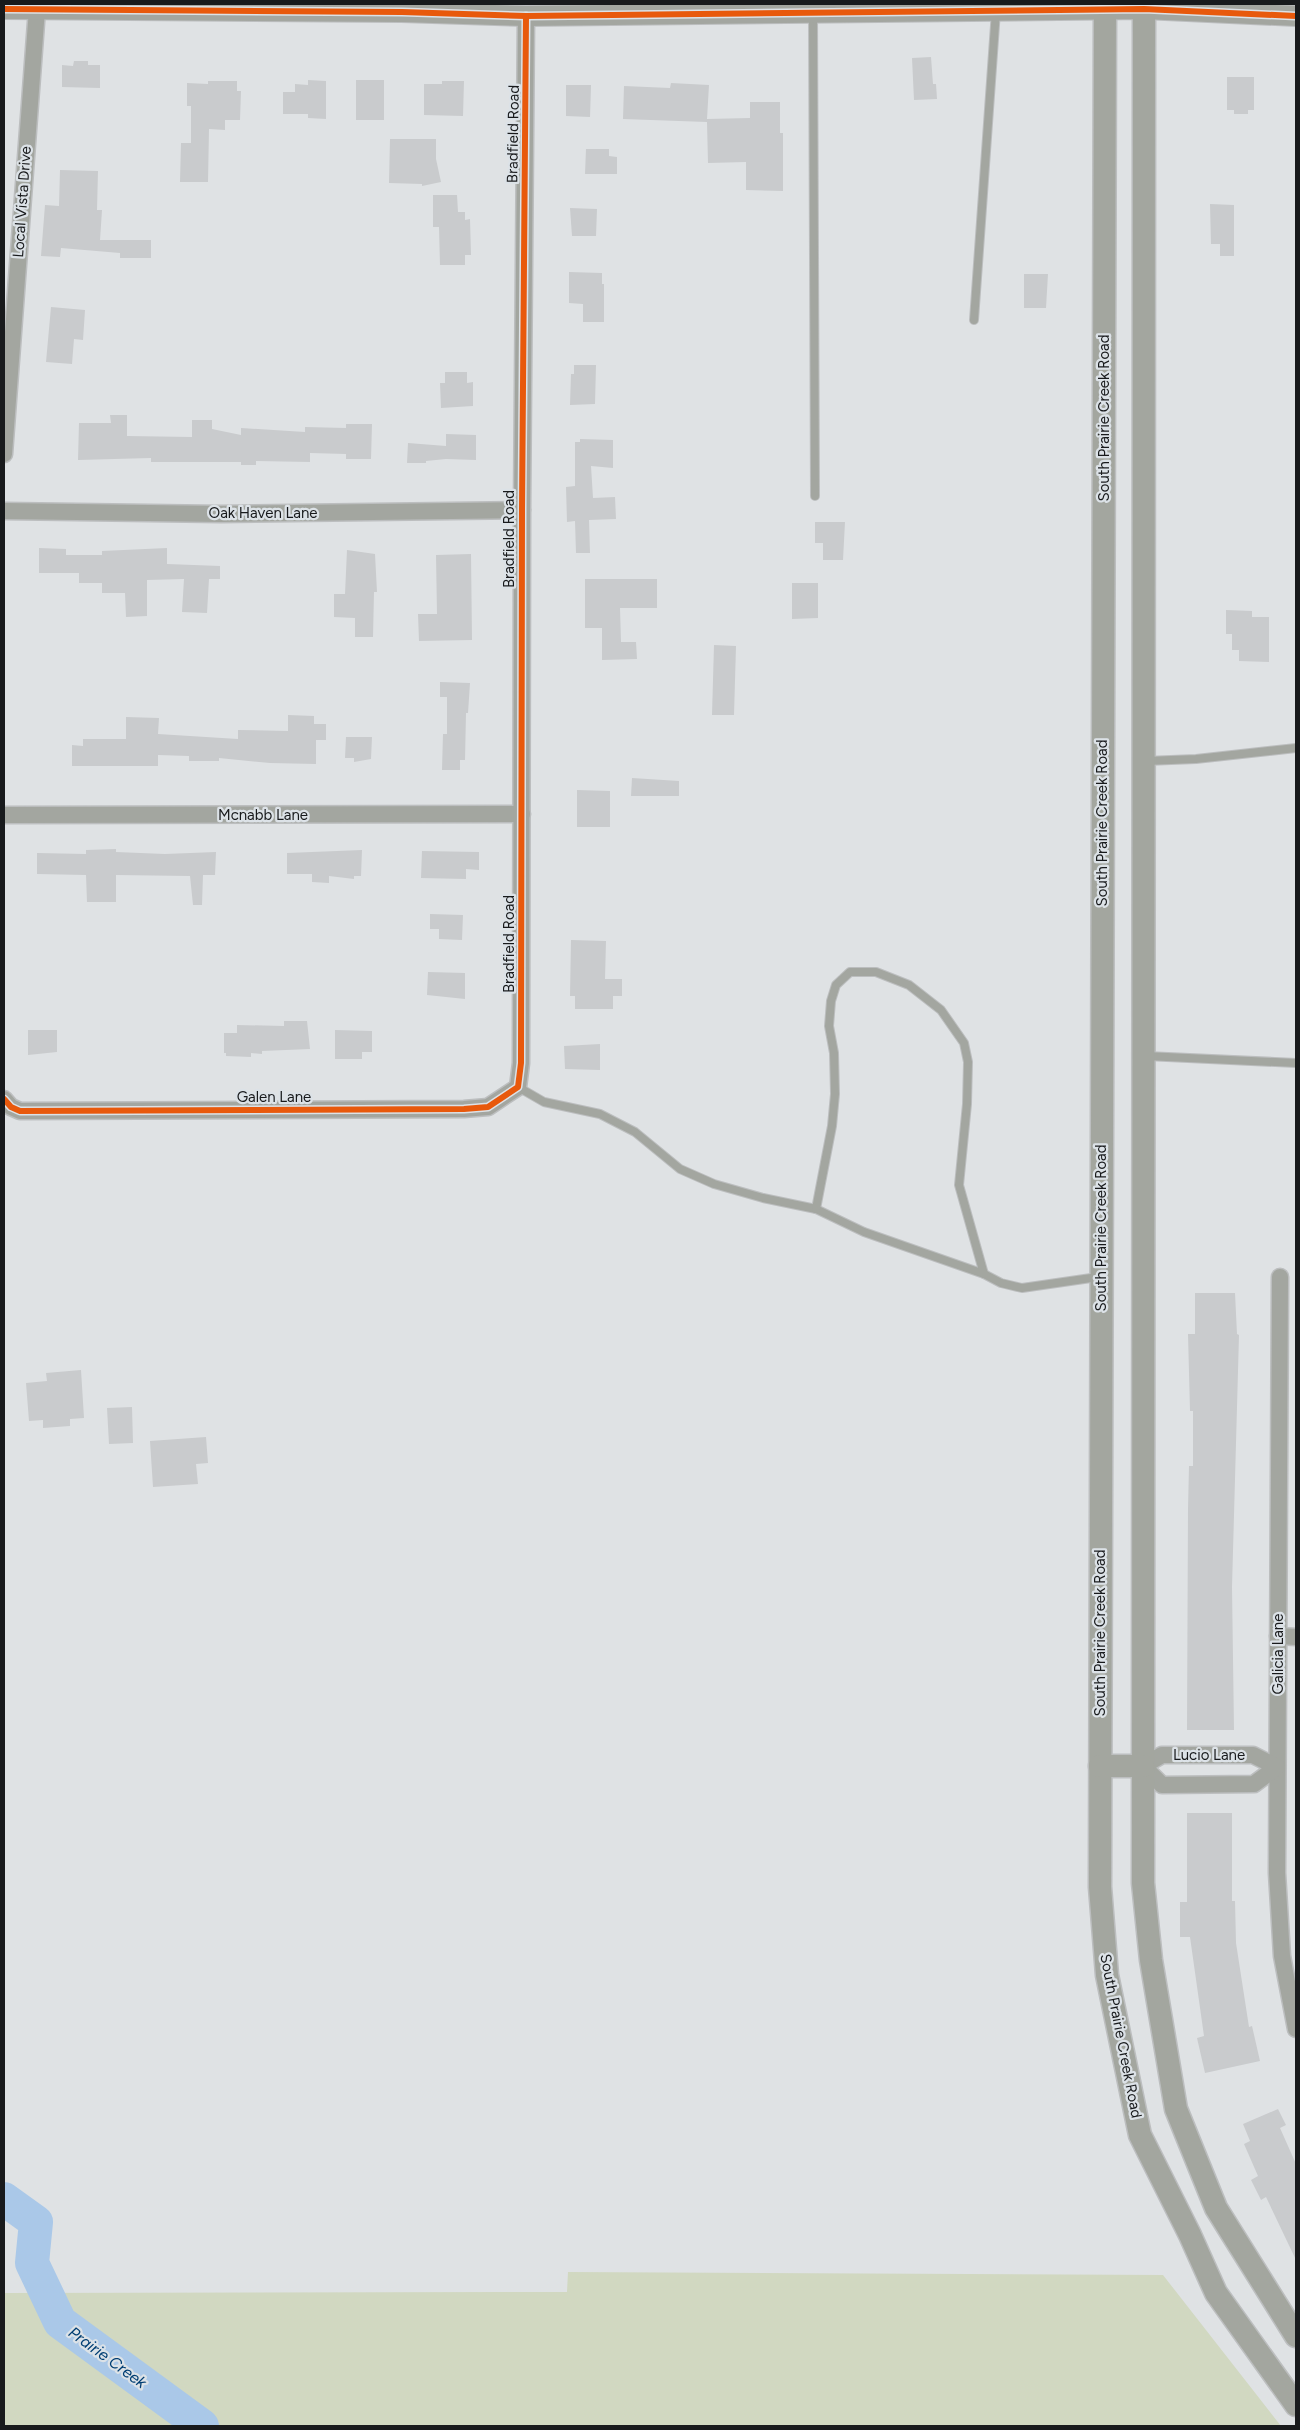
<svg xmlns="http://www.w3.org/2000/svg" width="1300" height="2430" font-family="Figtree,sans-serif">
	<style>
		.green { fill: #d1d8c1 }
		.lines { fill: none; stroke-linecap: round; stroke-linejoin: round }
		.river { stroke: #aac8e8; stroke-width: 34 }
		.building { fill: #c9cbcd }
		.service-casing { stroke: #bcbebf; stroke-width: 10 }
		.minor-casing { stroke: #bcbebf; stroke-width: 19 }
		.tertiary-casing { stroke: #bcbebf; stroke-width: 22 }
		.secondary-casing { stroke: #bcbebf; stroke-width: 25 }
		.service { stroke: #a3a6a0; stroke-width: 8 }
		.minor { stroke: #a3a6a0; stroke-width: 16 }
		.tertiary { stroke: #a3a6a0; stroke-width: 20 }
		.secondary { stroke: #a3a69f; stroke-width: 22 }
		.cycleway-casing { stroke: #dce2e7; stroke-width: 9 }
		.cycleway { stroke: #e8590c; stroke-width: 6 }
		.labels { text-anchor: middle; stroke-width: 4.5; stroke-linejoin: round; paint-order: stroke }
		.street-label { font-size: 15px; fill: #181a1c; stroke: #dce2e7 }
		.water-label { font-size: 16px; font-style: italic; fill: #003e73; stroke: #dce2e7 }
	</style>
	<rect width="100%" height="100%" fill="#dfe2e4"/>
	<!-- green -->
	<polygon class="green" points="568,2272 1163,2275 1281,2426 4,2426 4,2293 567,2292"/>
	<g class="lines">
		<!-- river -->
		<polyline class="river" points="4,2199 36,2222 32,2263 60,2322 202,2426"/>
	</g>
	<!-- building -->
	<g class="building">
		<polygon points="931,57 933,84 936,84 937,99 914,100 912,58"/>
		<polygon points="74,61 88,61 88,65 100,65 100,88 62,87 62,65 73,66"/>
		<polygon points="1227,77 1254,77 1254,110 1248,110 1248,114 1234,114 1234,110 1227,110"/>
		<polygon points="308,80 326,81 326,119 308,118 308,114 283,114 283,92 295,92 295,84 308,85"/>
		<rect x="356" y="80" width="28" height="40"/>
		<polygon points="208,81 237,81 237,91 241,91 240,120 225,120 225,130 209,129 208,182 180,182 181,143 191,143 191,106 187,106 187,83 208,84"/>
		<polygon points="442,81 464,81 463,116 424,115 424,84 442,84"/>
		<polygon points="671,83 709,85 707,119 750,118 750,102 780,102 780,133 783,133 783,191 746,190 746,162 708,163 707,122 623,119 624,86 670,88"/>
		<polygon points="566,85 591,85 590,117 566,116"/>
		<polygon points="390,139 436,139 436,159 441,182 422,186 422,184 389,183"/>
		<polygon points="586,149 609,149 609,156 617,157 617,174 585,174"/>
		<polygon points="60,170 98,171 97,210 102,210 100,240 151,240 151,258 120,258 120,253 61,248 60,257 41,256 45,205 59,206"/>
		<polygon points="433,195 457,195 458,212 465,212 465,220 470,219 471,255 465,255 465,265 440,265 439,227 433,227"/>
		<polygon points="1210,204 1234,205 1234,256 1220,256 1220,244 1211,244"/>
		<polygon points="570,208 597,209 596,236 572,236"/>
		<polygon points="569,272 602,273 602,284 604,284 604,322 583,322 583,304 569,303"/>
		<polygon points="1024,274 1048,274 1046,308 1024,308"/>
		<polygon points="51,307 85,310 83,340 74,339 72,364 46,362"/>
		<polygon points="574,365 596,365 595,404 570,405 571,374 574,374"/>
		<polygon points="445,372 467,372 467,383 473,382 473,406 441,408 440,383 445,383"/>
		<polygon points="110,415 127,415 127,436 192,437 192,420 212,420 212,429 241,435 241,428 305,432 305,427 346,428 346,424 372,424 371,459 346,459 346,454 310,453 310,462 256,461 256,465 241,465 241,462 151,462 151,458 78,460 79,423 111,423"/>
		<polygon points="446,434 476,435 476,460 446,459 426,461 426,463 407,463 408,443 446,446"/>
		<polygon points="580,439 613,440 613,468 591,466 593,498 615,497 616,519 589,520 590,553 576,553 575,521 567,522 566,487 575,486 575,442 580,442"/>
		<polygon points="815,522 845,522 843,560 823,560 823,543 815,543"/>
		<polygon points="39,548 66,549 66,555 102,555 102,551 167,548 167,564 220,566 220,579 209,579 207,613 182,612 184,579 147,580 147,616 126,617 125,593 102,593 102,583 79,583 79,573 39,573"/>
		<polygon points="347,550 375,554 377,592 374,592 373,637 355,637 355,618 334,617 334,594 345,594"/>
		<polygon points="471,554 472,640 419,641 418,614 437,614 436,555"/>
		<polygon points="585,579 657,579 657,608 620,608 621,642 636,642 637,659 602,660 602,628 585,628"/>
		<polygon points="792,583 818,583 818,618 792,619"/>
		<polygon points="1226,610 1252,611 1252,617 1269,617 1269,662 1239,661 1239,650 1232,650 1232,634 1226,634"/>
		<polygon points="714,645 736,646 734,715 712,715"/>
		<polygon points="440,682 470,683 468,713 466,713 465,760 460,760 460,770 442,770 443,734 447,734 447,697 440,697"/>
		<polygon points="288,715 314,716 314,724 326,724 326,740 316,740 316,764 270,763 219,758 219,761 189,761 189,756 158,755 158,766 72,766 72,745 83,746 83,739 126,739 126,717 159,718 158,734 238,739 238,730 288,731"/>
		<polygon points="346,737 372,737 371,759 354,762 354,758 345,758"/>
		<polygon points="632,778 679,781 679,796 631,796"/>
		<polygon points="577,790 610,791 610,827 577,827"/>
		<polygon points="116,849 116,852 165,854 216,852 215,875 203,875 202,905 193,905 190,876 116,875 116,902 87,902 86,875 37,874 37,853 86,854 86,850"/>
		<polygon points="362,850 361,876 354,876 354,879 329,876 329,883 312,882 312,874 287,874 287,853"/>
		<polygon points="422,851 479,852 479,870 466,869 466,879 421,878"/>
		<polygon points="430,914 463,915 462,940 439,939 439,929 430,929"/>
		<polygon points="571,940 606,941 605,979 622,979 622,996 613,996 613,1009 575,1009 575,996 570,996"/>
		<polygon points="428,972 465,973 465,999 427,995"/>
		<polygon points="284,1021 307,1021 310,1049 262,1051 262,1054 251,1053 251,1057 226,1056 226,1053 224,1053 224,1033 237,1033 237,1025 284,1026"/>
		<polygon points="28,1030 57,1030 57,1052 28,1055"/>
		<polygon points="335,1030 372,1031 372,1052 362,1052 362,1059 335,1059"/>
		<polygon points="600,1044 600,1070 565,1069 564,1046"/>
		<polygon points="1195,1293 1235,1293 1237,1334 1239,1335 1232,1587 1234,1730 1187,1730 1188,1509 1189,1466 1193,1466 1193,1411 1190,1411 1188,1334 1195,1334"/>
		<polygon points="81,1370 84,1418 70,1419 70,1426 43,1428 43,1420 29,1421 26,1383 47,1381 46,1373"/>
		<polygon points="132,1407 133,1443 109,1444 107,1408"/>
		<polygon points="206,1437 208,1463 196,1464 198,1484 153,1487 150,1441"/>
		<polygon points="1187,1813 1232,1813 1232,1901 1235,1901 1236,1943 1249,2027 1252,2026 1260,2061 1205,2073 1197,2038 1204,2036 1190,1937 1180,1937 1180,1902 1187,1902"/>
		<polygon points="1278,2109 1286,2125 1280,2128 1296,2164 1296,2260 1266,2197 1261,2200 1251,2180 1258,2176 1244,2144 1250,2141 1243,2124"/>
	</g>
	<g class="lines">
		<defs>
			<g id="service">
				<polyline points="813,13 815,496"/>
				<polyline points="974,320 996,11"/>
				<polyline points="1146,761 1196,759 1296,748"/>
				<polyline points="1146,1056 1296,1063"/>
				<polyline points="518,1087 544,1102 600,1114 635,1132 680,1169 714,1184 763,1198 816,1209 864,1232 984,1274 1001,1283 1022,1288 1098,1277"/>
				<polyline points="816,1209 832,1126 835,1094 834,1053 829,1026 831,1001 836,985 850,972 876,972 909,985 941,1010 964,1043 968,1062 967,1104 959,1185 984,1274"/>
			</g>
			<g id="minor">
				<polyline points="4,454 37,9"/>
				<polyline points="4,511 221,514 522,510"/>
				<polyline points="4,815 522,814"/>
				<polyline points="4,1099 11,1107 20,1111 464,1109 488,1107 518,1087 521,1063 522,510 526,16"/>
				<polyline points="1280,1277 1277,1873 1282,1956 1296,2029"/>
				<polyline points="1278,1636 1296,1637"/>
				<polygon points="1162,1755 1253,1755 1277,1767 1254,1784 1162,1785 1143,1766"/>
			</g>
			<polyline id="tertiary" points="4,9 402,12 526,16 1144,9 1296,16"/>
			<g id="secondary">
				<polyline points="1105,4 1100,1887 1107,1975 1140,2135 1190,2235 1216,2293 1296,2405"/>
				<polyline points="1144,4 1143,1883 1151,1960 1176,2109 1216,2208 1296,2336"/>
				<polyline points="1100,1766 1143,1766"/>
			</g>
		</defs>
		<!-- service casing -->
		<use href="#service" class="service-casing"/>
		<!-- minor casing -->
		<use href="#minor" class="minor-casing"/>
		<!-- tertiary casing -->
		<use href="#tertiary" class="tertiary-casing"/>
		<!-- secondary casing -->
		<use href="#secondary" class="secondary-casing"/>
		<!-- service -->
		<use href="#service" class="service"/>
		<!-- minor -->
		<use href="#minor" class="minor"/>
		<!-- tertiary -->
		<use href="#tertiary" class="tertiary"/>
		<!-- secondary -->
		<use href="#secondary" class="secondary"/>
		<defs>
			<g id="cycleway">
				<polyline points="4,9 402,12 526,16 1144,9 1296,16"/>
				<polyline points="4,1099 11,1107 20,1111 464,1109 488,1107 518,1087 521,1063 522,510 526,16"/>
			</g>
		</defs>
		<!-- cycleway casing -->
		<use href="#cycleway" class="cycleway-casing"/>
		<!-- cycleway -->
		<use href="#cycleway" class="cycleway"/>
	</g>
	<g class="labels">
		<!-- street labels -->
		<g class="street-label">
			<text transform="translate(513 134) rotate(-89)" y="5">Bradfield Road</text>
			<text transform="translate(22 202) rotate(-86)" y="5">Local Vista Drive</text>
			<text transform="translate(1104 418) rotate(-90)" y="5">South Prairie Creek Road</text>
			<text x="263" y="518">Oak Haven Lane</text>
			<text transform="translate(509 539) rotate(-90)" y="5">Bradfield Road</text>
			<text x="263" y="820">Mcnabb Lane</text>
			<text transform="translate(1102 823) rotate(-90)" y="5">South Prairie Creek Road</text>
			<text transform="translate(509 944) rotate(-90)" y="5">Bradfield Road</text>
			<text x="274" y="1102">Galen Lane</text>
			<text transform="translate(1101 1228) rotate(-90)" y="5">South Prairie Creek Road</text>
			<text transform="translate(1100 1633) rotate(-90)" y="5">South Prairie Creek Road</text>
			<text transform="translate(1278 1654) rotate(-90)" y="5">Galicia Lane</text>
			<text x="1209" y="1760">Lucio Lane</text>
			<text transform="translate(1121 2036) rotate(79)" y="5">South Prairie Creek Road</text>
		</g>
		<!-- water labels -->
		<g class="water-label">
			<text transform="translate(108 2357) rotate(36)" y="6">Prairie Creek</text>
		</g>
	</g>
	<!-- border -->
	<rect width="1300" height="2430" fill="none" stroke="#181a1c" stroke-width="10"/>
</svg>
